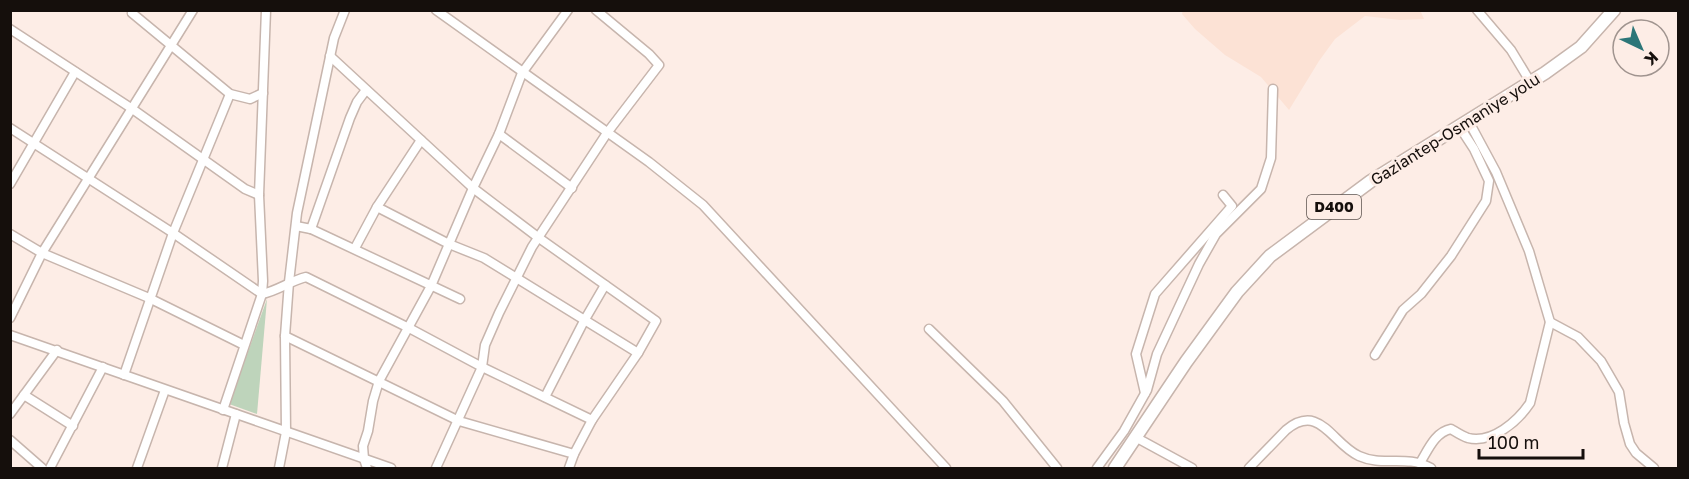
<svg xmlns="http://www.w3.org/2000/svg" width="1689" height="479" font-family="'Golos Text',sans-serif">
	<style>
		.built { fill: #fce2d5 }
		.green { fill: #bed4bb }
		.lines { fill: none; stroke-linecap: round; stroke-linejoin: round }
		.minor-casing { stroke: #c7b5ad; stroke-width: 11 }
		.highway-casing { stroke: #c7b5ad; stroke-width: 15 }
		.minor { stroke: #fff; stroke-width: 8 }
		.highway { stroke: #fff; stroke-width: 12 }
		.labels { text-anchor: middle; stroke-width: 6; stroke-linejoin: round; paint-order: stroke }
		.shield { fill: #fdede6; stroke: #5b524d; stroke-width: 1.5 }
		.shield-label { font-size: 15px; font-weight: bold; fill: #150f0c }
		.street-label { font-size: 16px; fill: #150f0c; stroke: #fdede6 }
	</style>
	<rect width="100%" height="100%" fill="#fdede6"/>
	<!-- built -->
	<polygon class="built" points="1183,10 1420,10 1424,19 1400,20 1365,16 1335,39 1319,61 1289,110 1261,77 1225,55 1195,29 1182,14"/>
	<!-- green -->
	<polygon class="green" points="267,299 257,414 229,404"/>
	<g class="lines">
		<defs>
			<g id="minor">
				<polyline points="436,10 649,162 703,205 946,468"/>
				<polyline points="1477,10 1511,50 1531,83"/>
				<polyline points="132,13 230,94 250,99 263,93"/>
				<polyline points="10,29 131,108 245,189 259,195"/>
				<polyline points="1468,120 1496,172 1529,251 1550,322 1578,337 1601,361 1619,392 1624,423 1630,444 1636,453 1654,468"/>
				<path d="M10 128 173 233 262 294C277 291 290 281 306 277L409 328 482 367 592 420 638 353 656 321 539 238 473 188 330 56"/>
				<polyline points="499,134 572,188"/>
				<polyline points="421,140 377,207 449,244 484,258 638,353"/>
				<polyline points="10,184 75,72"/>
				<polyline points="296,226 311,229 460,299"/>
				<polyline points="311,229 350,118 357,102 366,90"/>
				<polyline points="10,234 42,253 149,298 244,345"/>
				<polyline points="355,248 377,207"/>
				<polyline points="10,318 42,253 193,10"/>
				<polyline points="929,329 1003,401 1057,468"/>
				<polyline points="10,335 391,468"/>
				<polyline points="285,336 459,421 574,454"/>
				<polyline points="1375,355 1403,310 1421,294 1451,256 1486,201 1489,181 1474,149 1459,126"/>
				<polyline points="124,375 173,233 230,94"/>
				<polyline points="1145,393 1136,354 1155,294 1232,206 1223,195"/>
				<polyline points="24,395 73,426"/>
				<polyline points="545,397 584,321 605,285"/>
				<polyline points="223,410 262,294 263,281 259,195 266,10"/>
				<polyline points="10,414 57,350"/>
				<polyline points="1137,438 1192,468"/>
				<polyline points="10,440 42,468"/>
				<path d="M1420 463C1428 450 1435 432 1451 429 1456 432 1462 436 1468 438 1492 444 1518 421 1530 403L1550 322"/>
				<polyline points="50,468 103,367"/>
				<polyline points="137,468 165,390"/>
				<polyline points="222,468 236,414"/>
				<polyline points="279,468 286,432 285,336 289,282 297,213 334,38 345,10"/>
				<polyline points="367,468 364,459 363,446 368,431 373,401 379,381 431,286 473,188 499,134 522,73 568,10"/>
				<polyline points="436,468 482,367 485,345 499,313 532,247 607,133 659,65 649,54 596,10"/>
				<polyline points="569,468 574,454 592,420"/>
				<polyline points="1097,468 1124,431 1147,390 1157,354 1199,264 1216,234 1261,189 1271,158 1273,89"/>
				<path d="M1249 468 1286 430C1320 402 1332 444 1359 456 1383 467 1406 454 1431 468"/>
			</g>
			<polyline id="highway" points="1115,468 1186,362 1237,292 1270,256 1371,181 1545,73 1581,47 1614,10"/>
		</defs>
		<!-- minor casing -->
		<use href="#minor" class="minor-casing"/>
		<!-- highway casing -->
		<use href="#highway" class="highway-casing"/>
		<!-- minor -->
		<use href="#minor" class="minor"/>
		<!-- highway -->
		<use href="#highway" class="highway"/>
	</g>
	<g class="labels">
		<!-- shield labels -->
		<rect class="shield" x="1307" y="195" width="54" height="24" rx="4.5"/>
		<g class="shield-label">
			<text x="1334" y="212">D400</text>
		</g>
		<!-- street labels -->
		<g class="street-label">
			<text transform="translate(1455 129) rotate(-32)" y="6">Gaziantep-Osmaniye yolu</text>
		</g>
	</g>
	<!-- border -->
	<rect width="1689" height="479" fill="none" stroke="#150f0c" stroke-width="24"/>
	<!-- north arrow -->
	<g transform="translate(1641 48) rotate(136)"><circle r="28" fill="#fdede6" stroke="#a0948f" stroke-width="1.5"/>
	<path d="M0-4.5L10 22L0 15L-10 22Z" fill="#2c7678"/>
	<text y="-9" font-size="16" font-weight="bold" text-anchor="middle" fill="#150f0c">K</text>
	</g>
	<!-- scale -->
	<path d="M1479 449v9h104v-9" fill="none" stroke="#150f0c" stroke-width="3"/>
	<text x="1488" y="449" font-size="18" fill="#150f0c" stroke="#fdede6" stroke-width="4.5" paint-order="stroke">100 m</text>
</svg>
